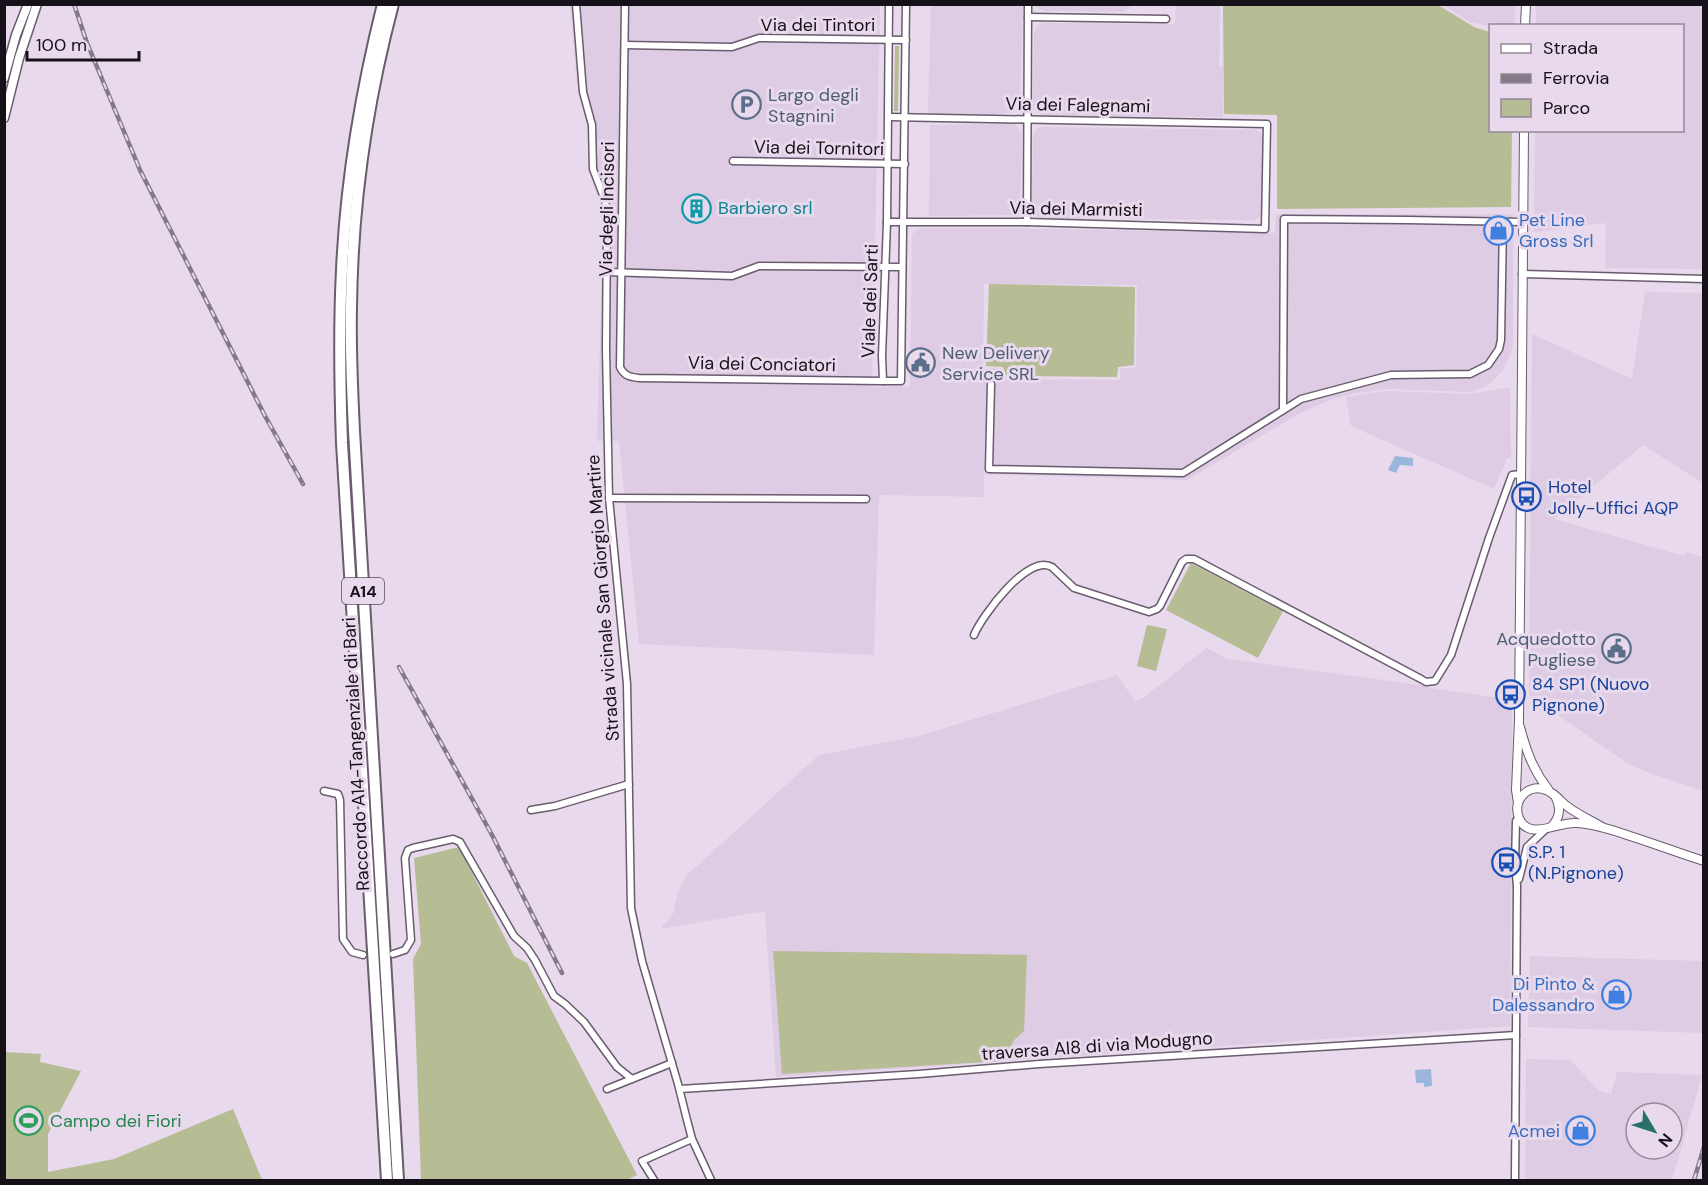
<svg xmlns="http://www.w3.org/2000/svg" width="1708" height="1185" font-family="'DM Sans',sans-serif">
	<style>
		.built { fill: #decbe4; fill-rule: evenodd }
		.green { fill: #b6bc93 }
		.water { fill: #9ab6dd }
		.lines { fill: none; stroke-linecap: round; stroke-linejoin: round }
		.minor-casing { stroke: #695c6d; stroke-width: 9 }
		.tertiary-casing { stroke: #695c6d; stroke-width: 10 }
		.secondary-casing { stroke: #695c6d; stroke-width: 11 }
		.motorway-casing { stroke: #695c6d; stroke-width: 14 }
		.minor { stroke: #fff; stroke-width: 6 }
		.tertiary { stroke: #fff; stroke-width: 8 }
		.secondary { stroke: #fff; stroke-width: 8 }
		.motorway { stroke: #fff; stroke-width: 10 }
		.rail-casing { stroke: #847a87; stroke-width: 4.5 }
		.rail { stroke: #e8d9ec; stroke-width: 2; stroke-dasharray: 7; stroke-linecap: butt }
		.labels { text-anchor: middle; stroke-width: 6; stroke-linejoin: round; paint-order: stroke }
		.shield { fill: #e8d9ec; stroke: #554d58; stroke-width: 1.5 }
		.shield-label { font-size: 16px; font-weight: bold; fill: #161118 }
		.street-label { font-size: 18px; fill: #161118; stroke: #e8d9ec }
		.service-label { font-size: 18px; fill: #4e5e75; stroke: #e8d9ec; text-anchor: start }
		.culture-label { font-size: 18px; fill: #0d838f; stroke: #e8d9ec; text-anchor: start }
		.shop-label { font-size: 18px; fill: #366cbe; stroke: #e8d9ec; text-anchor: end }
		.transit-label { font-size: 18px; fill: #164399; stroke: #e8d9ec; text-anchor: start }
		.leisure-label { font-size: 18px; fill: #27864d; stroke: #e8d9ec; text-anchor: start }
	</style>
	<rect width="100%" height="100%" fill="#e8d9ec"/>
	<!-- built -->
	<g class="built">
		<path d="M570 5H880L872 387 910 386 912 236 914 231 921 228H985L1275 233 1276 214H1513V347L1511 353 1503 370 1494 380 1482 388 1471 392 1387 389 1356 393 1330 400 1300 413 1187 480 984 474V497L879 495 874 655 639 644 619 441H597L602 273V217L601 206 588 168V134L586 118 577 84ZM984 284 1137 285 1136 368H1120V380L1002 379V368H983Z"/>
		<polygon points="931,5 1023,5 1020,102 1019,107 1014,111 1010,113 996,114 928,113"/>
		<polygon points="1036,5 1036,4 1131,5 1129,8 1122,12 1045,11 1039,9"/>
		<polygon points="1176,5 1220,5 1219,67 1223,67 1223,117 1043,115 1038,113 1034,109 1033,105 1034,33 1036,27 1040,24 1044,23 1175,24"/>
		<polygon points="1443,5 1515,5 1515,25 1490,26 1470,22"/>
		<polygon points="1536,5 1703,5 1703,269 1605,268 1606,223 1534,232 1535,131 1682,130 1682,26 1536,25"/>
		<polygon points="1014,124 1022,132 1020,204 1017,213 1013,215 929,216 930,125"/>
		<polygon points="1041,127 1257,130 1262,133 1264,138 1263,214 1255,220 1041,218 1037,216 1032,209 1033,136 1037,128"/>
		<polygon points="1645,292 1703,293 1703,483 1643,445 1554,519 1684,556 1686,552 1703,557 1703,791 1655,775 1630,765 1529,695 1532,334 1632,379"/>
		<polygon points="1510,387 1511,457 1507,458 1494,489 1351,426 1346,397 1387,391 1470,394"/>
		<polygon points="1207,648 1227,659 1420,685 1436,689 1512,700 1510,1026 776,1077 765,911 660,929 673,914 678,893 686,876 819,755 919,736 1117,675 1135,701 1143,698"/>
		<polygon points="1530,956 1703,961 1703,1033 1528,1027"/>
		<path d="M1526 1059 1570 1060 1599 1091 1611 1094 1617 1072 1702 1075 1672 1180H1525ZM1636 1113H1672V1149H1636Z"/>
	</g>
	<!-- green -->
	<g class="green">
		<polygon points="1223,5 1438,5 1474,27 1490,32 1490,130 1512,131 1511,207 1277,209 1277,115 1224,114"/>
		<polygon points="895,46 899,46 898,111 894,111"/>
		<polygon points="989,284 1135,287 1134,365 1118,367 1117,377 1006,376 1003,367 986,366"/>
		<polygon points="1191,563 1283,611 1258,658 1166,610"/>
		<polygon points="1147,625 1167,629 1156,671 1137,666"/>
		<polygon points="459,847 514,956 527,963 637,1175 627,1180 421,1180 413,959 421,944 414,858"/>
		<polygon points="773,951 1027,955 1024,1031 1014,1040 1004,1061 782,1074"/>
		<polygon points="4,1052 41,1054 40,1062 81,1071 48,1134 48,1172 114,1159 233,1109 262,1180 5,1180"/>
	</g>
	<!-- water -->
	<g class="water">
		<polygon points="1395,456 1413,458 1413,466 1400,465 1396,473 1388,470"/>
		<polygon points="1431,1069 1432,1086 1424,1087 1424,1083 1416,1083 1415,1070"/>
	</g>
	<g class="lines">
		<defs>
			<g id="minor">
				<polyline points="576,4 583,92 592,125 593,169 605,200 607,214 606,350 609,498 627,684 631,908 642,961 678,1084 687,1120 692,1139 711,1180"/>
				<path d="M625 4 620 367C624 376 630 377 639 378L883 381H901L906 4"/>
				<polyline points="1028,17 1166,19"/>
				<polyline points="625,45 732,47 759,38 906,40"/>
				<polyline points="733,161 905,164"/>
				<polyline points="887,222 1027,222 1265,229 1267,124 889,117"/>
				<polyline points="1027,222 1028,4"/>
				<polyline points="607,272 732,276 759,266 902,267"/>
				<polyline points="1522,274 1704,279"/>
				<polyline points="883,381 882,356 887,222 889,4"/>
				<polyline points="991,384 989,469 1183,473 1301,399 1391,375 1470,374 1488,365 1499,349 1501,340 1503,222"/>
				<polyline points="1283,410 1284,219 1407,220 1523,222"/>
				<polyline points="609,498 866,499"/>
				<path d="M974 635C982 616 1028 553 1052 567L1074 588 1149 612 1157 609 1160 606 1182 562 1186 559H1194L1421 679 1426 682 1435 681 1451 655 1489 538 1512 475 1521 474"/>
				<polyline points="324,791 338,794 340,800 343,939 352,952 363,955"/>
				<polyline points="531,810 555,806 629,784"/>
				<polyline points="1519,879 1527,847 1546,829"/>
				<polyline points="393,954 405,950 411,940 405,858 408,850 413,848 453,839 460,842 514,936 527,948 535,960 554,996 565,1004 584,1022 617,1067 632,1079"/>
				<polyline points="607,1089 672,1063"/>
				<polyline points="680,1089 919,1074 1039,1064 1516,1035"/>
				<polyline points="654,1180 642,1161 692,1139"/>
				<polyline points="1515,1180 1517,886 1515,865 1516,821 1519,817"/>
			</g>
			<g id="tertiary">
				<polyline points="1525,26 1526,4"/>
				<path d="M1520 727C1526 750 1533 770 1548 789"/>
				<polyline points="1518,803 1516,790 1519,720 1524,130"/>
				<path d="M1552 826C1560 817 1561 809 1556 798"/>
				<path d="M1604 828C1592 821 1579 815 1568 807 1560 801 1553 791 1543 789 1535 787 1527 790 1522 796 1517 802 1516 810 1519 818 1529 842 1558 821 1577 823 1595 824 1613 830 1630 836 1655 844 1679 853 1704 861"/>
			</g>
			<g id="secondary">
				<polyline points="4,78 16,35 28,4"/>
				<polyline points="4,118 19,58 37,4"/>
			</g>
			<g id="motorway">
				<path d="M383 4C361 92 346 180 342 270 339 328 340 385 342 443L387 1180"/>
				<path d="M393 4C367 102 352 206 351 308 350 349 352 390 354 431L398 1180"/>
			</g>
		</defs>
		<!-- minor casing -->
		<use href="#minor" class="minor-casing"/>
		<!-- tertiary casing -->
		<use href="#tertiary" class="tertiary-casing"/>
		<!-- secondary casing -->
		<use href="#secondary" class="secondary-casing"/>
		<!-- motorway casing -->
		<use href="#motorway" class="motorway-casing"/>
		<!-- minor -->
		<use href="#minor" class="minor"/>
		<!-- tertiary -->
		<use href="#tertiary" class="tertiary"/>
		<!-- secondary -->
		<use href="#secondary" class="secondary"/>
		<!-- motorway -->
		<use href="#motorway" class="motorway"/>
		<defs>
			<g id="rail">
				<polyline points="74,4 87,43 140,170 265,416 303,484"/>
				<polyline points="399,667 491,833 562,973"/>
				<polyline points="1694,1180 1704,1147"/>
			</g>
		</defs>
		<!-- rail casing -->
		<use href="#rail" class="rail-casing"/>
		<!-- rail -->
		<use href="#rail" class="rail"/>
	</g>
	<!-- icons -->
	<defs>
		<symbol id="parking-ring" viewBox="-11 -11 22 22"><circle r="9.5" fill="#e8d9ec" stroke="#5c6f8a" stroke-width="1.5"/><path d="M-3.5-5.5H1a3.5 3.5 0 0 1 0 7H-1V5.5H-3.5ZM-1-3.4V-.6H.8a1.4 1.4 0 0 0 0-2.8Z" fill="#5c6f8a"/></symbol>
		<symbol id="building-ring" viewBox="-11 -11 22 22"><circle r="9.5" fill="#e8d9ec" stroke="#0f9aa8" stroke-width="1.5"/><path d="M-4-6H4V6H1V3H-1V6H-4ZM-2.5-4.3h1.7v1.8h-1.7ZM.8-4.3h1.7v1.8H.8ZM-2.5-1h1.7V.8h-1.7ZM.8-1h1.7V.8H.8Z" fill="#0f9aa8"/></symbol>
		<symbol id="shop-ring" viewBox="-11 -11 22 22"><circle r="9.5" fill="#e8d9ec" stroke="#3f7fe0" stroke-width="1.5"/><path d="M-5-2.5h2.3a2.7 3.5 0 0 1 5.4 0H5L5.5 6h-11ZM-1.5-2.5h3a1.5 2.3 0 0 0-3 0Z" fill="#3f7fe0"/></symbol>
		<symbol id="civic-ring" viewBox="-11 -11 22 22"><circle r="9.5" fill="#e8d9ec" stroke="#5c6f8a" stroke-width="1.5"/><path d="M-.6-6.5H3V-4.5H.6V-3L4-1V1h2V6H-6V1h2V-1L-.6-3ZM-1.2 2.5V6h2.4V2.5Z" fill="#5c6f8a"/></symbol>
		<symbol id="bus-ring" viewBox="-11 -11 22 22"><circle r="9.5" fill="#e8d9ec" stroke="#1a4fb4" stroke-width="1.5"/><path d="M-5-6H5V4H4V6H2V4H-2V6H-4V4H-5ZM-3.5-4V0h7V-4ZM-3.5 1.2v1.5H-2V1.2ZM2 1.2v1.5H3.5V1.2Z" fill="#1a4fb4"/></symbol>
		<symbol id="stadium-ring" viewBox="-11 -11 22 22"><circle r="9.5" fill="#e8d9ec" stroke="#2e9e5b" stroke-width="1.5"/><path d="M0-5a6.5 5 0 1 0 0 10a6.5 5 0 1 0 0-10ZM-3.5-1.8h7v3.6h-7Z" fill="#2e9e5b"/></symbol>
	</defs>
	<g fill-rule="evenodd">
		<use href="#parking-ring" x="730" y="88" width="33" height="33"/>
		<use href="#building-ring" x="680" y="192" width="33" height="33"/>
		<use href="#shop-ring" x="1482" y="214" width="33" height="33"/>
		<use href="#civic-ring" x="904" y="346" width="33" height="33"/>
		<use href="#bus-ring" x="1510" y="480" width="33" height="33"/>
		<use href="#civic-ring" x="1600" y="632" width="33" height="33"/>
		<use href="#bus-ring" x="1494" y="678" width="33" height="33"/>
		<use href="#bus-ring" x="1490" y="846" width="33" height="33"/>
		<use href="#shop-ring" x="1600" y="978" width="33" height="33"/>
		<use href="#stadium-ring" x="12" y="1104" width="33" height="33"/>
		<use href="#shop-ring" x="1564" y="1114" width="33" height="33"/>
	</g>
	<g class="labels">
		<!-- shield labels -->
		<rect class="shield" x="342" y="578" width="42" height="26" rx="4.5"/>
		<g class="shield-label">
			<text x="363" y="597">A14</text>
		</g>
		<!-- street labels -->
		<g class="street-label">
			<text x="818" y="31">Via dei Tintori</text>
			<text transform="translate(1078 105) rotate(1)" y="6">Via dei Falegnami</text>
			<text transform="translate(819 148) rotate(1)" y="6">Via dei Tornitori</text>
			<text transform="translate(607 209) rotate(-89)" y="6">Via degli Incisori</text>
			<text transform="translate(1076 209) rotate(1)" y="6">Via dei Marmisti</text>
			<text transform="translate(870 301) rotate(-88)" y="6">Viale dei Sarti</text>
			<text transform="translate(762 364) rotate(1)" y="6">Via dei Conciatori</text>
			<text transform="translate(603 598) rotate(-94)" y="6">Strada vicinale San Giorgio Martire</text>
			<text transform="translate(356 754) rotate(-93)" y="6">Raccordo A14-Tangenziale di Bari</text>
			<text transform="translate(1097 1046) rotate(-4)" y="6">traversa AI8 di via Modugno</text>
		</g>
		<!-- service labels -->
		<g class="service-label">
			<text x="768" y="101">Largo degli<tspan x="768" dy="21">Stagnini</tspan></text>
			<text x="942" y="359">New Delivery<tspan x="942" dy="21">Service SRL</tspan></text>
			<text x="1596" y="645" text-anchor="end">Acquedotto<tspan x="1596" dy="21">Pugliese</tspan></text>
		</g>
		<!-- culture labels -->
		<g class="culture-label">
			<text x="718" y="214">Barbiero srl</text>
		</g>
		<!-- shop labels -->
		<g class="shop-label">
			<text x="1519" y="226" text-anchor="start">Pet Line<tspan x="1519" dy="21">Gross Srl</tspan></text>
			<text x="1595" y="990">Di Pinto &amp;<tspan x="1595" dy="21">Dalessandro</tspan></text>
			<text x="1560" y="1137">Acmei</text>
		</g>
		<!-- transit labels -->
		<g class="transit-label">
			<text x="1548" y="493">Hotel<tspan x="1548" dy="21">Jolly-Uffici AQP</tspan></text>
			<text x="1532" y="690">84 SP1 (Nuovo<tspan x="1532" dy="21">Pignone)</tspan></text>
			<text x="1528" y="858">S.P. 1<tspan x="1528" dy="21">(N.Pignone)</tspan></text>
		</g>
		<!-- leisure labels -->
		<g class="leisure-label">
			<text x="50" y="1127">Campo dei Fiori</text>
		</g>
	</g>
	<!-- border -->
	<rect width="1708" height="1185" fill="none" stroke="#161118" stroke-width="12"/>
	<!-- legend -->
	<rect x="1489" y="24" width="195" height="108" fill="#e8d9ec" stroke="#948997" stroke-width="1.5"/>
	<rect x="1501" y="44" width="30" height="9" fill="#ffffff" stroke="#948997" stroke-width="1.5"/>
	<text x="1543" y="54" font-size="18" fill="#161118">Strada</text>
	<rect x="1501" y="74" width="30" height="9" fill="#847a87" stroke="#948997" stroke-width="1.5"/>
	<text x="1543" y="84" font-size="18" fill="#161118">Ferrovia</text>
	<rect x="1501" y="99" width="30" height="18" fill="#b6bc93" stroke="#948997" stroke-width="1.5"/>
	<text x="1543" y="114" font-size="18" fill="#161118">Parco</text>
	<!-- north arrow -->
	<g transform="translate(1654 1131) rotate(129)"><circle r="28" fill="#e8d9ec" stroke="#948997" stroke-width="1.5"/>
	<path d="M0-4.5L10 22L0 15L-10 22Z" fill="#28716a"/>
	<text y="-9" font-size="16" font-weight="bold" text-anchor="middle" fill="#161118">N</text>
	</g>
	<!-- scale -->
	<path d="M27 51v9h112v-9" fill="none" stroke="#161118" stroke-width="3"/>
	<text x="36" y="51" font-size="18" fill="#161118" stroke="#e8d9ec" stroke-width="4.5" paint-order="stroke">100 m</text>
</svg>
